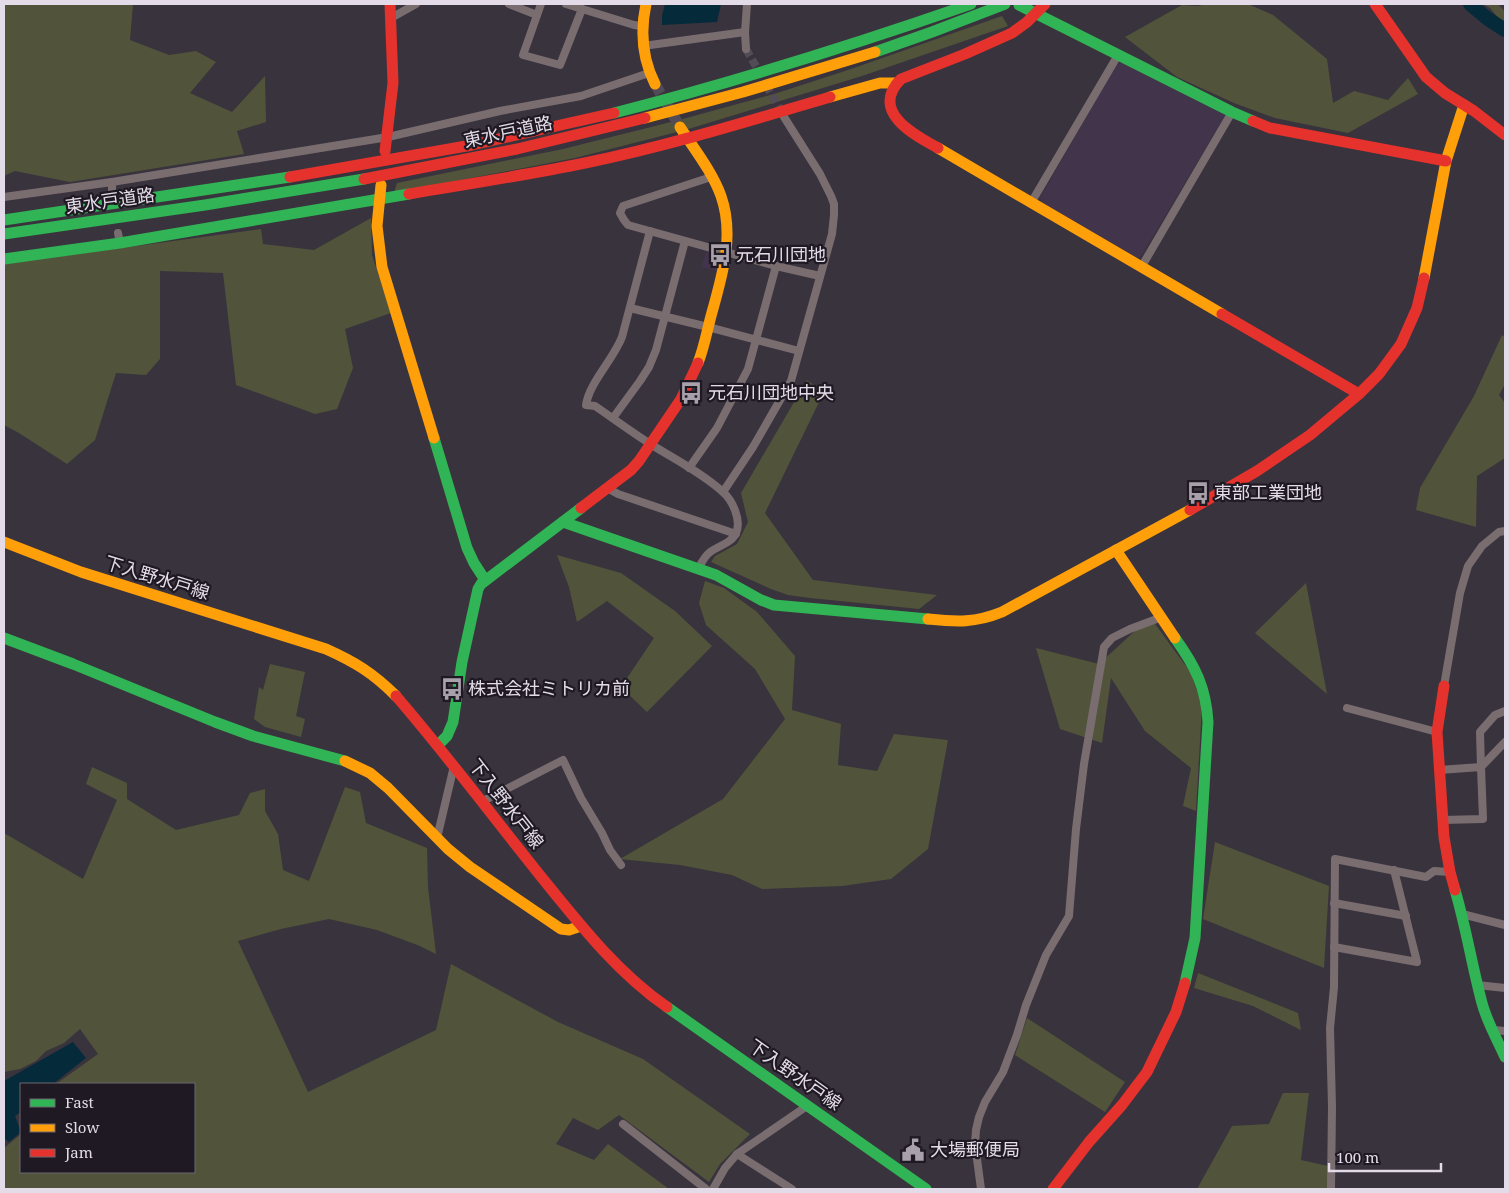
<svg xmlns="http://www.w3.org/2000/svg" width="1509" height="1193" font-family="'Noto Serif','Noto Sans JP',serif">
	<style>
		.built { fill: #42344a }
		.green { fill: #51543a }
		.water { fill: #052a3a }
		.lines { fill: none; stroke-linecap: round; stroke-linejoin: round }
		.river { stroke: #052a3a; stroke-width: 14 }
		.street-tunnel { stroke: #524c57; stroke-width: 8; stroke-dasharray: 8 4; stroke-linecap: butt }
		.secondary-tunnel { stroke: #524c57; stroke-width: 11; stroke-dasharray: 11 5.5; stroke-linecap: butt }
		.street { stroke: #7a6d70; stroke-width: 8 }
		.fast { stroke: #30b455; stroke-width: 11 }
		.slow { stroke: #ff9f0a; stroke-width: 11 }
		.jam { stroke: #e5322d; stroke-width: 11 }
		.labels { text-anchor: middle; stroke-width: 4.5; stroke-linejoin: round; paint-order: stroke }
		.street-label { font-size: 18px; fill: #e3dce8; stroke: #1e1922 }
		.poi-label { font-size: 18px; fill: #e3dce8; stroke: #1e1922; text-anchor: start }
	</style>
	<rect width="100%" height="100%" fill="#39333d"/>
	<!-- built -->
	<g class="built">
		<polygon points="1123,62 1222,110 1225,116 1141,256 1135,258 1042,203 1040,198 1116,65"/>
		<polygon points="707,250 720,253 717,271 701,267"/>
	</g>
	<!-- green -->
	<g class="green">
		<polygon points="4,4 133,4 130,40 169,55 196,51 216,62 190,93 232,112 265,76 266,122 237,131 244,154 70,182 15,171 4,176"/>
		<polygon points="1207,4 1248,4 1273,15 1327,59 1333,103 1354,91 1388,100 1408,78 1418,94 1348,133 1275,118 1234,103 1177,77 1125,37 1182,5 1198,6"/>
		<polygon points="1483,4 1498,4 1505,12 1505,26 1490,8"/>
		<polygon points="1002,16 1008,26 862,76 685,130 575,158 394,193 397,183 563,149 679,120 774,94 851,69"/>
		<polygon points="371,218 372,255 391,313 345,329 353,368 337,409 315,414 236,385 223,273 160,271 160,359 146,375 116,373 95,440 67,464 19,433 4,425 4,264 261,229 263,244 314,250"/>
		<polygon points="1502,335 1505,337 1505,384 1499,395 1505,403 1505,458 1477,476 1476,527 1416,510 1420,488 1474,396"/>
		<polygon points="807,380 824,392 765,513 813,580 937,595 919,609 810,598 788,595 771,589 711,562 715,556 737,544 748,522 741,493"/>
		<polygon points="557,555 621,573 675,611 712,646 647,712 621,687 654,638 607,601 577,622 569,587"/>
		<polygon points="705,581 724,588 757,612 795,656 792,710 841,724 838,765 877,771 894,734 948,740 928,849 891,879 842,886 762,889 732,875 680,865 620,859 723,799 785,719 755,669 706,625 699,603"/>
		<polygon points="1306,583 1327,694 1255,633"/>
		<polygon points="1150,617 1191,673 1202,706 1196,811 1183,806 1191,768 1145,731 1111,678 1102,743 1060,729 1036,648 1099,664"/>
		<polygon points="270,664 305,672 296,716 305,719 301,737 265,727 254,719 259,687 263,690"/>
		<polygon points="92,767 127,783 127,799 176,830 239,815 250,793 265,789 265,811 278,834 283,870 309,881 345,787 360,792 366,823 427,848 428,887 436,954 420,946 377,930 329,919 281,929 238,941 308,1092 436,1030 451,964 558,1022 643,1059 750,1134 720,1164 709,1182 619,1115 598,1130 573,1118 556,1144 594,1160 608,1144 669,1189 4,1189 4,1148 21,1134 21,1172 194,1172 194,1084 56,1084 98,1054 80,1029 64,1043 46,1051 36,1061 20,1069 4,1072 4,833 83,879 117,800 86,784"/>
		<polygon points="1215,842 1329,886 1324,968 1203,919"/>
		<polygon points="1198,973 1298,1013 1301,1030 1253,1006 1194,988"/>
		<polygon points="1027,1018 1125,1082 1105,1112 1015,1055"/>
		<polygon points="1283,1093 1309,1093 1301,1160 1328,1166 1328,1189 1197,1189 1232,1126 1269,1124"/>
	</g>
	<!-- water -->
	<g class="water">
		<polygon points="665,4 721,4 717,22 662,25 662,16"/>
		<polygon points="73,1042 86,1058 53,1084 21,1084 21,1112 15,1116 21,1132 9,1142 4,1138 4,1081"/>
	</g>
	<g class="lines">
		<!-- river -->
		<polyline class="river" points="1470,4 1488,19 1505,30"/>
		<!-- street-tunnel -->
		<g class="street-tunnel">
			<polyline points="746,49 761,75"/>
			<polyline points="766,85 783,115"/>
		</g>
		<!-- secondary-tunnel -->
		<polyline class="secondary-tunnel" points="655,84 680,127"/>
		<!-- street -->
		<g class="street">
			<polyline points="509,4 537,15"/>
			<polyline points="541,4 523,55 560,65 582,9"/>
			<polyline points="566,4 634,25 642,26"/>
			<polyline points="391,18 416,4"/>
			<polyline points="643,46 745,32"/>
			<polyline points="746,49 745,32 747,4"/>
			<polyline points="711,177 623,206 620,213 624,220 628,225 776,266 820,276"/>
			<polyline points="112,182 112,192"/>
			<polyline points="4,197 112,182 388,137 500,111 581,96 649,73"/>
			<polyline points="1031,203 1118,55"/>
			<path d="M650 231 622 337C613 360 589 383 586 405L595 406C614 419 633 433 652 445 676 460 702 473 723 492 732 500 742 520 736 533 731 544 717 546 709 553 704 557 701 564 698 569"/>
			<polyline points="118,233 120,243"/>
			<polyline points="1142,266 1232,112"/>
			<polyline points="630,308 708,327 799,351"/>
			<polyline points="613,418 640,381 649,367 656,350 685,241"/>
			<polyline points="689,468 717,428 748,369 776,266"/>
			<polyline points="607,488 618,494 736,534"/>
			<polyline points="723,492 753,447 791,381 832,234 834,215 834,204 831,196 820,174 784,117"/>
			<polyline points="1444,686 1460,593 1468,566 1482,546 1499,532 1505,531"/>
			<polyline points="1347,708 1437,732"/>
			<polyline points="1481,767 1480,732 1495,715 1505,711"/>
			<polyline points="1481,767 1505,742"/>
			<polyline points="1439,770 1481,767 1483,819 1442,820"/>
			<polyline points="481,802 563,760 581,798 602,833 610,850 621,865"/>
			<polyline points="437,838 454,766"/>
			<polyline points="1334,903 1406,916"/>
			<polyline points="1462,914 1505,925"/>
			<polyline points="1334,947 1417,962 1394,870"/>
			<polyline points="1477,985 1505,988"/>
			<polyline points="1493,1030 1505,1031"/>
			<polyline points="623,1124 706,1189"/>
			<polyline points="737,1154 792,1189"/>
			<polyline points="713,1189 725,1168 737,1154 807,1106"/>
			<polyline points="981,1189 975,1144 976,1130 979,1117 985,1102 1003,1072 1017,1035 1026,1005 1046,955 1069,916 1076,829 1084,764 1104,647 1112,638 1130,629 1162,617"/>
			<polyline points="1331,1189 1332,1107 1330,1028 1334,987 1335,859 1426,877 1434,871 1450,872"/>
		</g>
		<!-- fast -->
		<g class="fast">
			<polyline points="1019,5 1232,112 1253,121"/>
			<polyline points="875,52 932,32 1005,4"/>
			<path d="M614 113C735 82 853 45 971 4"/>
			<polyline points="4,220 290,177"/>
			<polyline points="4,234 205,205 364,179"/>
			<polyline points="4,259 120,243 409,194"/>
			<polyline points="434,438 467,548 474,563 485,580"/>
			<polyline points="563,522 716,575 761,600 774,605 928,619"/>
			<polyline points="4,638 73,664 215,722 253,736 345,761"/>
			<path d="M1175 638C1195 666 1206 687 1208 722L1195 938 1185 983"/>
			<polyline points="438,745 447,736 453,722 462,662 478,589 481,584 581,508"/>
			<path d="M1455 890C1466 927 1472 966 1482 1003 1487 1022 1497 1039 1505 1057"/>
			<polyline points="667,1007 926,1189"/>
		</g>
		<!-- slow -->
		<g class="slow">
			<path d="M646 4C640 32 642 58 655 84"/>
			<polyline points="830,97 880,83 896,83"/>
			<polyline points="645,118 743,92 875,52"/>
			<path d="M680 127C694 149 712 171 721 196 735 236 722 276 711 316 707 331 704 348 698 363"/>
			<polyline points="938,148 1222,314"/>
			<polyline points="381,185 377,226 382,267 434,438"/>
			<polyline points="1424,278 1446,161 1464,105"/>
			<path d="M4 542 81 572 326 649C355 662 373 673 396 696"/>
			<polyline points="1116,550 1175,638"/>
			<path d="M928 619C957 622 975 623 1002 612L1190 510"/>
			<polyline points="345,761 370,773 388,788 448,849 470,867 561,929 569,930 581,926"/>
		</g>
		<!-- jam -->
		<g class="jam">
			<polyline points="1375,4 1426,77 1445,93 1474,111 1505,135"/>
			<polyline points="1253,121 1270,128 1446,161"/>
			<path d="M938 148C914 135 869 111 901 79L965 54 1012 33 1027 22 1045 4"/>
			<polyline points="385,151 393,83 390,4"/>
			<polyline points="290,177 472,145 614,113"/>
			<polyline points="364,179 517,149 645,118"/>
			<path d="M409 194C468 184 527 175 585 163 668 146 749 121 830 97"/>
			<polyline points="1222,314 1359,394"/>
			<polyline points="581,508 631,470 639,461 681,399 698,363"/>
			<polyline points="1190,510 1257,471 1310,435 1359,394 1379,374 1401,344 1417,308 1424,278"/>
			<polyline points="1444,686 1437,732 1444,837 1450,872 1455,890"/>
			<path d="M396 696C447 755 494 818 543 879 581 926 618 973 667 1007"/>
			<polyline points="1053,1189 1089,1142 1122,1105 1147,1072 1176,1012 1185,983"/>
		</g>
	</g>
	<!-- icons -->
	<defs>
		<symbol id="bus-bare" viewBox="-9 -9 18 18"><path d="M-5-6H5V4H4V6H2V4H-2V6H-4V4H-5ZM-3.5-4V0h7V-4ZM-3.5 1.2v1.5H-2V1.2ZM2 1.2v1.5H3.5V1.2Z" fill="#a8a1ac" stroke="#1e1922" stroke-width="2.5" paint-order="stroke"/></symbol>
		<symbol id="civic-bare" viewBox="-9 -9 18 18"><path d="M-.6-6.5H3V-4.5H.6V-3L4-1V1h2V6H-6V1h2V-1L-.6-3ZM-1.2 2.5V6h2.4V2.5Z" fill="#a8a1ac" stroke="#1e1922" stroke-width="2.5" paint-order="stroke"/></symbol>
	</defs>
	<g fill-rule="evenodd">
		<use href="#bus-bare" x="704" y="239" width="32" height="32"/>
		<use href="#bus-bare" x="675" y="377" width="32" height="32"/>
		<use href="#bus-bare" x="1182" y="477" width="32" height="32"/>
		<use href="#bus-bare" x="436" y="673" width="32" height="32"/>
		<use href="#civic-bare" x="897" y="1134" width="32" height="32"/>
	</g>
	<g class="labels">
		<!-- street labels -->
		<g class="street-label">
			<text transform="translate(508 132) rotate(-12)" y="6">東水戸道路</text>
			<text transform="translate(110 201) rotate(-8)" y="6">東水戸道路</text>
			<text transform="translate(157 578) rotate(17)" y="6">下入野水戸線</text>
			<text transform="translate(506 804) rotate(52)" y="6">下入野水戸線</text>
			<text transform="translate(795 1075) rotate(35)" y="6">下入野水戸線</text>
		</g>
		<!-- poi labels -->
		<g class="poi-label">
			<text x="736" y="261">元石川団地</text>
			<text x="708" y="399">元石川団地中央</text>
			<text x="1214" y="499">東部工業団地</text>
			<text x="468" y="695">株式会社ミトリカ前</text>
			<text x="930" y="1156">大場郵便局</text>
		</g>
	</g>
	<!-- border -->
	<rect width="1509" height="1193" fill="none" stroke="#e3dce8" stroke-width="10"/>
	<!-- legend -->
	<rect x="20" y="1083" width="175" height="90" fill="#1e1922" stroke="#6d6771"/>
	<rect x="30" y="1099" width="25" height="8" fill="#30b455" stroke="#6d6771"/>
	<text x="65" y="1108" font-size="15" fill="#e3dce8">Fast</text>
	<rect x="30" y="1124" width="25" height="8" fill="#ff9f0a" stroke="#6d6771"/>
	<text x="65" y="1133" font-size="15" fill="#e3dce8">Slow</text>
	<rect x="30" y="1149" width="25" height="8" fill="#e5322d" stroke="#6d6771"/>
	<text x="65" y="1158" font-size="15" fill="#e3dce8">Jam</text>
	<!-- scale -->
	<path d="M1329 1163v8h112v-8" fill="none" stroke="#e3dce8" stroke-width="2.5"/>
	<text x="1336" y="1163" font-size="15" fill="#e3dce8" stroke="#1e1922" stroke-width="4" paint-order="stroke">100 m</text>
</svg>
